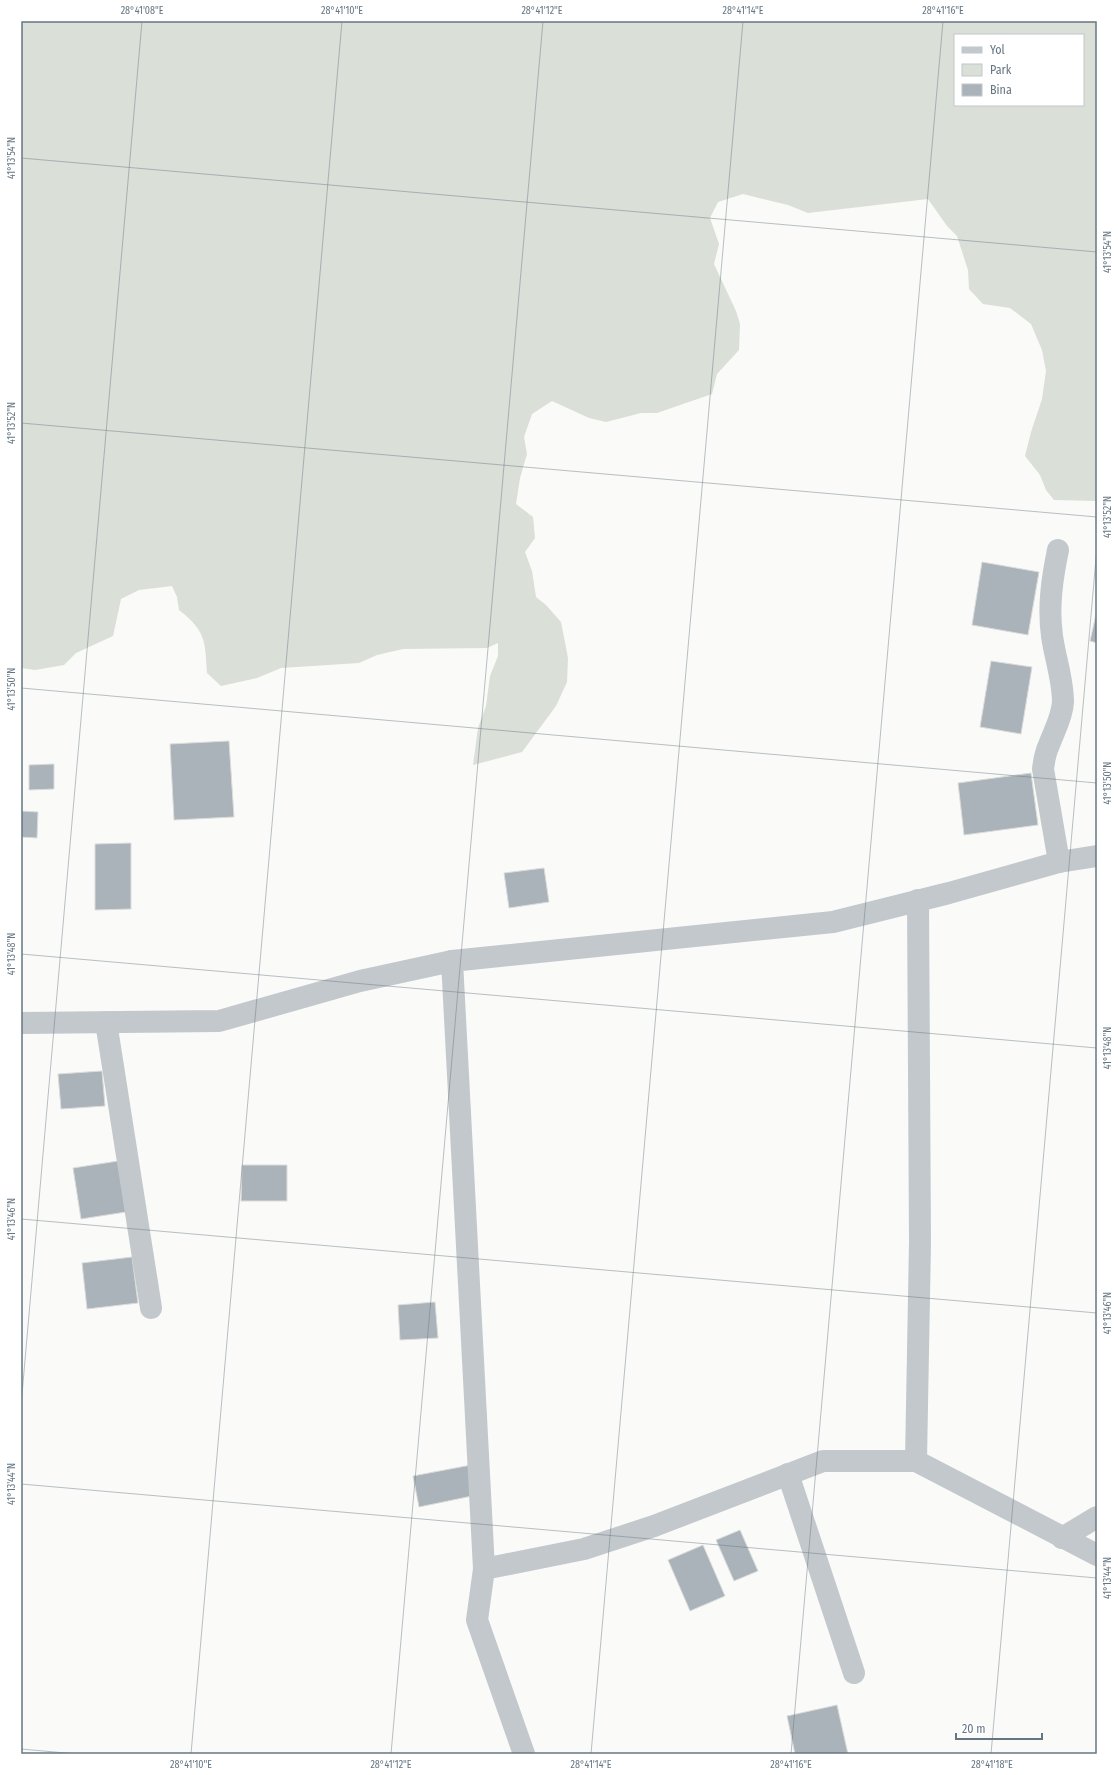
<svg xmlns="http://www.w3.org/2000/svg" width="1118" height="1775" font-family="'Fira Sans Condensed',sans-serif">
	<style>
		.green { fill: #dadfd7; fill-rule: evenodd }
		.building { fill: #aab3b9; stroke: #dcdcda }
		.lines { fill: none; stroke-linecap: round; stroke-linejoin: round }
		.minor { stroke: #c3c8cc; stroke-width: 22 }
		.ticks { fill: none; stroke: #657683; stroke-width: 1; stroke-opacity: 0.45 }
		.neatline { fill: none; stroke: #657683; stroke-width: 1.5 }
		.ticks-label { font-size: 10px; text-anchor: middle; fill: #657683 }
	</style>
	<rect width="100%" height="100%" fill="#fafaf8"/>
	<!-- green -->
	<path class="green" d="M21 21H1097V501L1054 500 1046 490 1040 475 1025 456 1031 432 1042 399 1046 371 1042 350 1031 324 1010 308 983 304 969 289 968 270 957 236 947 226 928 199 808 213 788 205 743 194 718 202 710 218 719 244 714 264 736 311 740 324 739 350 717 374 712 394 657 413H641L606 422 589 418 552 401 532 414 524 437 527 454 520 478 516 504 533 517 535 538 525 552 532 571 536 597 546 605 561 622 568 658 567 682 556 706 522 752 473 765 478 728 486 706 490 676 498 656V643L487 648 403 649 377 655 359 663 281 668 257 678 221 686 207 673C205 641 206 631 179 610L177 597 172 586 139 590 121 599 113 636 76 653 64 665 35 670 21 668ZM955 35H1083V105H955Z"/>
	<!-- building -->
	<g class="building">
		<polygon points="982,562 1039,572 1028,635 972,625"/>
		<polygon points="1097,610 1097,643 1090,641"/>
		<polygon points="991,661 1032,667 1021,734 980,727"/>
		<polygon points="229,741 234,817 174,820 170,744"/>
		<polygon points="54,764 54,789 29,790 29,765"/>
		<polygon points="1031,773 1038,825 964,835 958,783"/>
		<polygon points="21,811 38,812 37,838 21,837"/>
		<polygon points="131,843 131,909 95,910 95,844"/>
		<polygon points="544,868 549,902 509,908 504,873"/>
		<polygon points="102,1071 105,1106 61,1109 58,1074"/>
		<polygon points="118,1161 126,1212 81,1219 73,1168"/>
		<polygon points="242,1165 287,1165 287,1201 241,1201"/>
		<polygon points="132,1257 138,1303 87,1309 82,1263"/>
		<polygon points="435,1302 438,1338 400,1340 398,1305"/>
		<polygon points="471,1465 477,1495 419,1507 413,1476"/>
		<polygon points="740,1530 758,1571 734,1581 716,1540"/>
		<polygon points="703,1545 725,1596 690,1611 668,1560"/>
		<polygon points="837,1705 848,1754 795,1754 787,1716"/>
	</g>
	<g class="lines">
		<!-- minor -->
		<g class="minor">
			<path d="M1058 550C1052 579 1048 607 1052 636 1055 658 1063 679 1063 702 1062 718 1054 731 1049 745 1045 753 1044 761 1043 769L1059 862"/>
			<polyline points="452,961 484,1569 477,1620 524,1754"/>
			<polyline points="106,1022 151,1308"/>
			<polyline points="21,1023 219,1021 360,981 452,961 833,922 949,893 1059,862 1097,856"/>
			<polyline points="916,1461 920,1242 918,900"/>
			<polyline points="788,1474 854,1673"/>
			<polyline points="1062,1538 1097,1517"/>
			<polyline points="484,1569 584,1549 654,1526 823,1461 916,1461 1097,1555"/>
		</g>
	</g>
	<!-- ticks -->
	<path class="ticks" d="M21 158 1097 252M21 423 1097 517M21 688 1097 783M21 954 1097 1048M21 1219 1097 1313M21 1406 142 21M21 1484 1097 1578M21 1749 77 1754M191 1754 342 21M391 1754 543 21M591 1754 743 21M791 1754 943 21M991 1754 1097 547"/>
	<!-- border -->
	<rect width="1118" height="1775" fill="none" stroke="#ffffff" stroke-width="44"/>
	<!-- legend -->
	<rect x="954" y="34" width="130" height="72" fill="#ffffff" stroke="#c1c8cd"/>
	<rect x="962" y="47" width="20" height="6" fill="#c3c8cc" stroke="#c1c8cd"/>
	<text x="990" y="54" font-size="12" fill="#657683">Yol</text>
	<rect x="962" y="64" width="20" height="12" fill="#dadfd7" stroke="#c1c8cd"/>
	<text x="990" y="74" font-size="12" fill="#657683">Park</text>
	<rect x="962" y="84" width="20" height="12" fill="#aab3b9" stroke="#c1c8cd"/>
	<text x="990" y="94" font-size="12" fill="#657683">Bina</text>
	<!-- scale -->
	<path d="M956 1733v6h86v-6" fill="none" stroke="#657683" stroke-width="2"/>
	<text x="962" y="1733" font-size="12" fill="#657683" stroke="#ffffff" stroke-width="3" paint-order="stroke">20 m</text>
	<rect x="22" y="22" width="1074" height="1731" class="neatline"/>
	<g class="ticks-label">
		<text x="142" y="14">28°41'08"E</text>
		<text x="342" y="14">28°41'10"E</text>
		<text x="542" y="14">28°41'12"E</text>
		<text x="743" y="14">28°41'14"E</text>
		<text x="943" y="14">28°41'16"E</text>
		<text transform="translate(11 158) rotate(-90)" y="4">41°13'54"N</text>
		<text transform="translate(1107 252) rotate(-90)" y="4">41°13'54"N</text>
		<text transform="translate(11 423) rotate(-90)" y="4">41°13'52"N</text>
		<text transform="translate(1107 517) rotate(-90)" y="4">41°13'52"N</text>
		<text transform="translate(11 689) rotate(-90)" y="4">41°13'50"N</text>
		<text transform="translate(1107 783) rotate(-90)" y="4">41°13'50"N</text>
		<text transform="translate(11 954) rotate(-90)" y="4">41°13'48"N</text>
		<text transform="translate(1107 1048) rotate(-90)" y="4">41°13'48"N</text>
		<text transform="translate(11 1219) rotate(-90)" y="4">41°13'46"N</text>
		<text transform="translate(1107 1313) rotate(-90)" y="4">41°13'46"N</text>
		<text transform="translate(11 1484) rotate(-90)" y="4">41°13'44"N</text>
		<text transform="translate(1107 1578) rotate(-90)" y="4">41°13'44"N</text>
		<text x="191" y="1768">28°41'10"E</text>
		<text x="391" y="1768">28°41'12"E</text>
		<text x="591" y="1768">28°41'14"E</text>
		<text x="791" y="1768">28°41'16"E</text>
		<text x="992" y="1768">28°41'18"E</text>
	</g>
</svg>
